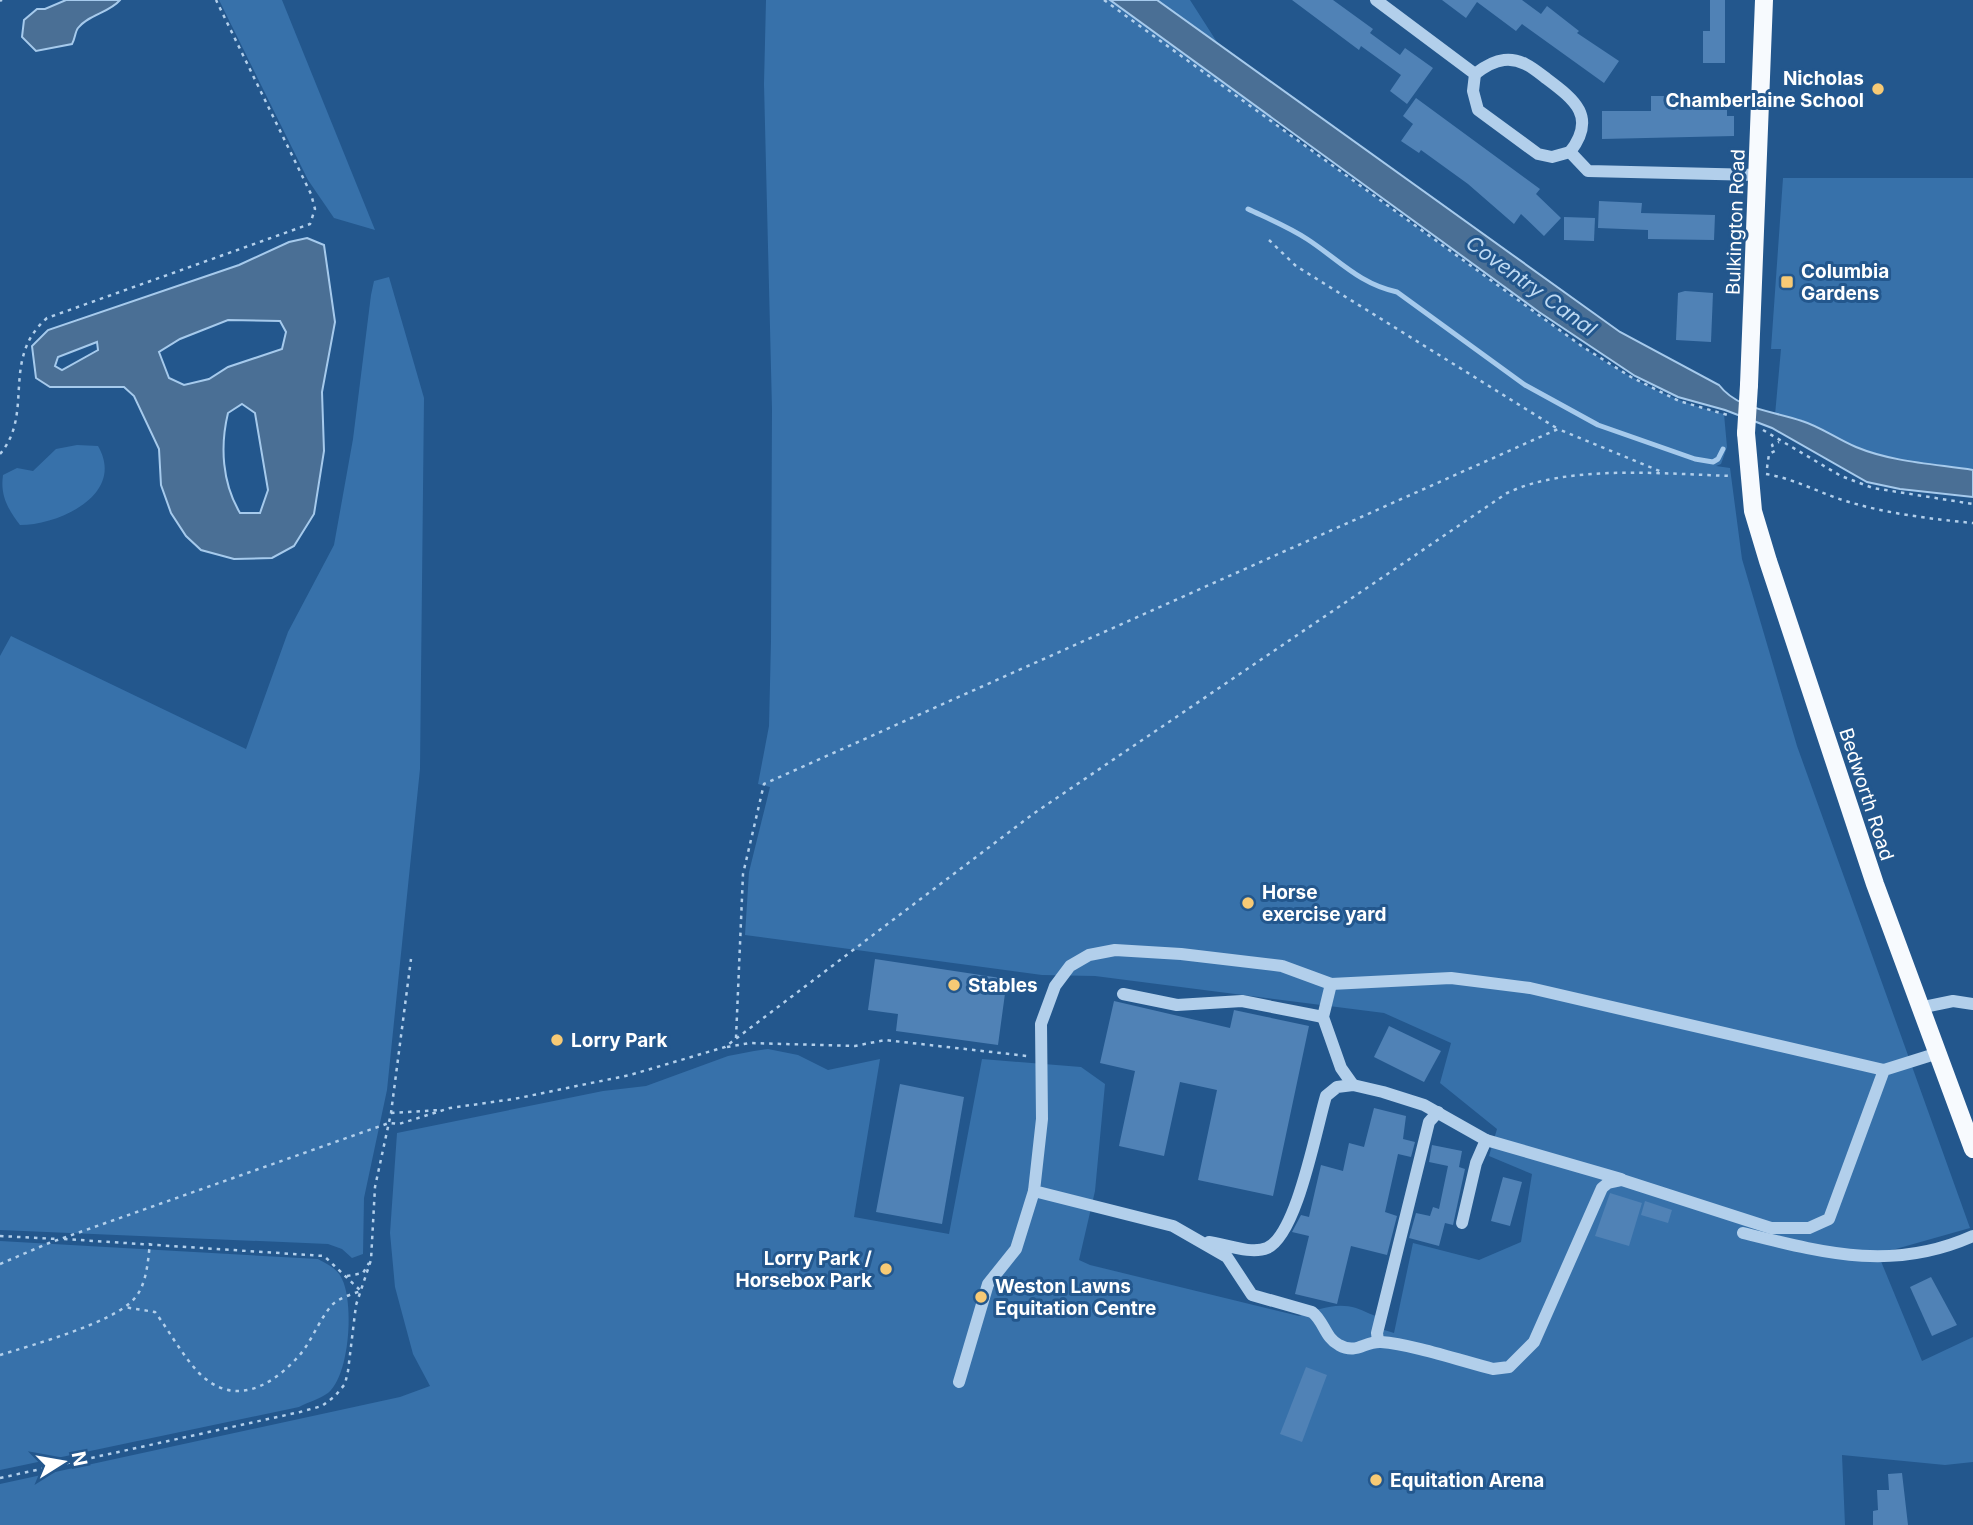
<svg xmlns="http://www.w3.org/2000/svg" width="1973" height="1525" font-family="Inter,sans-serif">
	<style>
		.green { fill: #3771aa }
		.water { fill: #4a6f95; stroke: #a6caec; stroke-width: 2; fill-rule: evenodd }
		.lines { fill: none; stroke-linecap: round; stroke-linejoin: round }
		.stream { stroke: #a6caec; stroke-width: 5 }
		.building { fill: #5082b6 }
		.path { stroke: #b2cfeb; stroke-width: 2.5; stroke-dasharray: 3.5 5; stroke-linecap: butt }
		.minor { stroke: #b2cfeb; stroke-width: 12 }
		.major { stroke: #f7fafe; stroke-width: 18 }
		.major-bridge { stroke: #f7fafe; stroke-width: 18 }
		.poi-dot { fill: #f7ca75; stroke: #23578d; stroke-width: 2.5 }
		.labels { text-anchor: middle; stroke-width: 6; stroke-linejoin: round; paint-order: stroke }
		.poi-label { font-size: 19px; font-weight: bold; fill: #fff; stroke: #23578d; text-anchor: start }
		.street-label { font-size: 19px; fill: #fff; stroke: #23578d }
		.water-label { font-size: 21px; font-style: italic; fill: #bed9f2; stroke: #23578d }
	</style>
	<rect width="100%" height="100%" fill="#23578d"/>
	<g class="green">
		<path d="M219,0H282L375,230L334,218L308,180Z"/>
		<path d="M766,0H1190L1240,78L1278,126L1583,347C1627,376 1672,402 1724,414L1727,447L1721,464L1716,466L1730,468L1742,559L1797,746L1970,1228L1878,1254L1922,1361L1973,1337V1462L1945,1465L1842,1455L1845,1525H0V1484L400,1397L430,1386L413,1354L395,1287L390,1233L397,1133L603,1091L646,1086L728,1056L754,1051L768,1049L798,1055L828,1070L880,1059L854,1217L949,1234L982,1059L1081,1067L1105,1084L1095,1191L1079,1260L1090,1265L1299,1316C1318,1309 1337,1302 1356,1308C1365,1311 1373,1316 1383,1318L1381,1329L1394,1333L1413,1243L1479,1260L1521,1242L1532,1174L1489,1156L1497,1129L1440,1083L1451,1043L1384,1013L1095,976L1042,975L745,935L749,872L770,787L758,784L769,726L771,641L772,409L764,84Z"/>
		<path d="M1783,178H1973V470C1934,464 1892,462 1856,447C1828,436 1806,421 1775,415L1781,349H1771Z"/>
		<path d="M389,277L424,398L420,769L387,1090L364,1198L363,1254L352,1258L342,1249L328,1244L0,1230V656L11,636L246,749L288,632L334,545L353,439L371,295L374,281Z"/>
		<path d="M77,445L98,446C126,494 60,525 20,525C8,509 0,496 3,475L17,468L33,471L56,449Z"/>
		<path d="M0,1241L318,1259C327,1264 338,1269 342,1279C354,1303 350,1375 328,1393C320,1399 308,1402 299,1407L0,1470Z"/>
	</g>
	<g class="water">
		<path d="M66,0H120C109,13 89,14 78,28C75,32 75,39 72,44L36,51L22,37L24,20L37,9H45Z"/>
		<path d="M1110,0H1157L1620,332L1719,385C1738,410 1774,411 1802,421C1821,427 1837,439 1856,447C1892,462 1934,464 1973,470V497L1900,489L1867,482L1772,428L1725,410L1678,397L1635,376L1539,312Z"/>
		<path d="M307,238L324,245L335,322L322,392L324,451L314,514L294,546L272,558L234,559L201,550L186,536L171,513L161,485L159,449L134,396L124,387H50L36,378L32,346L48,330L239,265L289,242ZM228,320L280,321L286,332L282,349L228,367L209,379L184,385L169,378L159,352L180,339ZM97,342L98,350L62,370L55,366L58,357ZM242,404L255,413L268,490L260,513H240C222,483 220,446 228,413Z"/>
	</g>
	<g class="lines">
		<path class="stream" d="M1248,209C1267,218 1289,227 1307,239C1338,259 1359,284 1397,292L1525,385L1598,425L1695,459L1713,462L1718,459L1723,449"/>
	</g>
	<g class="building">
		<path d="M1292,0H1333L1373,29L1370,33L1400,55L1405,48L1433,68L1407,104L1390,91L1401,75L1361,46L1359,50Z"/>
		<path d="M1442,0H1522L1541,14L1547,6L1579,31L1577,33L1619,61L1604,83L1522,24L1516,31L1477,2L1466,18Z"/>
		<path d="M1710,0H1725V63H1703V31H1710Z"/>
		<path d="M1651,96H1727V116H1734V136L1602,139V111H1651Z"/>
		<path d="M1416,98L1540,189L1536,194L1561,218L1544,236L1521,214L1514,224L1468,184L1421,150L1419,153L1401,141L1413,124L1403,116Z"/>
		<path d="M1599,201L1642,203L1641,213L1715,215L1714,240L1648,239V230L1598,228Z"/>
		<path d="M1564,217L1595,218L1594,241L1564,240Z"/>
		<path d="M1685,291L1713,293L1711,342L1676,340L1678,293Z"/>
		<path d="M875,959L1007,979L998,1045L896,1031L898,1014L868,1010Z"/>
		<path d="M1114,1001L1230,1028L1234,1010L1309,1026L1273,1196L1198,1180L1217,1090L1180,1082L1164,1156L1119,1146L1135,1071L1100,1063Z"/>
		<path d="M1389,1026L1441,1051L1424,1082L1374,1057Z"/>
		<path d="M900,1084L964,1097L942,1224L876,1212Z"/>
		<path d="M1374,1108L1406,1116L1403,1139L1415,1142L1411,1157L1398,1154L1385,1212L1397,1216L1387,1255L1351,1246L1337,1304L1295,1294L1309,1236L1292,1232L1301,1215L1309,1217L1321,1165L1343,1171L1349,1143L1364,1147Z"/>
		<path d="M1432,1145L1462,1151L1459,1167L1465,1169L1453,1225L1445,1223L1439,1246L1409,1238L1416,1213L1430,1216L1433,1207L1439,1209L1448,1166L1429,1162Z"/>
		<path d="M1503,1177L1522,1182L1510,1226L1491,1221Z"/>
		<path d="M1610,1193L1642,1203L1629,1246L1595,1236Z"/>
		<path d="M1645,1201L1672,1210L1668,1223L1641,1215Z"/>
		<path d="M1931,1277L1957,1325L1932,1336L1910,1287Z"/>
		<path d="M1306,1367L1327,1375L1302,1442L1280,1434Z"/>
		<path d="M1902,1473L1908,1525H1873V1511L1878,1510L1877,1490H1889L1888,1474Z"/>
	</g>
	<g class="lines">
		<g class="path">
			<path d="M1104,0L1583,347L1631,377L1679,401L1731,416"/>
			<path d="M0,1L2,0"/>
			<path d="M1269,240L1296,266L1558,429"/>
			<path d="M1763,430L1841,476L1873,488L1973,504"/>
			<path d="M0,454C35,413 0,359 47,318L310,224L315,209L311,194L216,0"/>
			<path d="M1767,468L1769,454L1775,451L1772,445L1779,442"/>
			<path d="M1766,474C1796,479 1821,494 1849,502C1889,514 1932,519 1973,523"/>
			<path d="M736,1038L743,874L764,784L1558,429L1662,472"/>
			<path d="M727,1047L750,1043L855,1046L885,1040L1027,1056"/>
			<path d="M391,1113L439,1110"/>
			<path d="M0,1236L58,1239"/>
			<path d="M64,1239L324,1256L361,1291C352,1294 339,1298 332,1305C318,1321 311,1344 296,1359C268,1389 232,1406 199,1373C182,1355 170,1332 155,1312L124,1307"/>
			<path d="M0,1264L49,1243L389,1123L399,1124L450,1108L514,1099L630,1075L725,1047L1033,814L1507,493C1568,464 1664,474 1732,476"/>
			<path d="M347,1276L363,1273L369,1263"/>
			<path d="M0,1355C32,1345 113,1323 134,1299C147,1285 148,1260 150,1243"/>
			<path d="M0,1478L300,1412L322,1406L335,1396L345,1384L348,1371L356,1305L371,1260L375,1187L391,1113L411,959"/>
		</g>
		<g class="minor">
			<path d="M1376,0L1475,74L1473,91L1478,110L1538,154L1552,157L1570,152L1588,171L1758,175"/>
			<path d="M1475,74C1484,67 1493,61 1504,60C1522,58 1534,69 1547,79C1575,100 1597,117 1570,152"/>
			<path d="M1331,984L1323,1017L1341,1068L1353,1085"/>
			<path d="M1123,994L1177,1005L1242,1001L1323,1017"/>
			<path d="M1919,1008L1953,1001L1973,1004"/>
			<path d="M1884,1070L1530,988L1451,978L1331,984L1282,966L1181,954L1115,950L1089,955L1070,966L1055,986L1041,1024L1042,1119L1034,1191L1173,1226L1227,1257L1252,1295L1312,1312C1324,1321 1325,1338 1339,1345C1357,1355 1364,1341 1381,1342C1411,1344 1462,1361 1493,1369L1509,1367L1534,1342L1602,1188L1608,1183L1622,1180L1771,1228H1809L1829,1219L1884,1070L1935,1054"/>
			<path d="M1462,1223L1476,1163L1486,1140"/>
			<path d="M1743,1233C1824,1253 1893,1272 1973,1236"/>
			<path d="M1209,1242C1225,1244 1251,1255 1267,1248C1297,1235 1316,1129 1326,1096L1337,1087L1353,1085L1383,1092L1424,1105L1486,1140L1621,1179"/>
			<path d="M1378,1341L1377,1333L1429,1122L1438,1112"/>
			<path d="M959,1382L988,1284L1016,1249L1034,1191"/>
		</g>
		<g class="major">
			<path d="M1749,385L1764,0"/>
			<path d="M1746,433L1753,511L1768,561L1875,884L1973,1149"/>
		</g>
		<path class="major-bridge" d="M1746,433L1749,385"/>
	</g>
	<g class="poi-dot">
		<circle cx="1878" cy="89" r="7"/>
		<rect x="1780" y="275" width="14" height="14" rx="3.5"/>
		<circle cx="1248" cy="903" r="7"/>
		<circle cx="954" cy="985" r="7"/>
		<circle cx="557" cy="1040" r="7"/>
		<circle cx="886" cy="1269" r="7"/>
		<circle cx="981" cy="1297" r="7"/>
		<circle cx="1376" cy="1480" r="7"/>
	</g>
	<g class="labels">
		<g class="poi-label">
			<text x="1864" y="85" text-anchor="end">Nicholas<tspan x="1864" dy="22">Chamberlaine School</tspan></text>
			<text x="1801" y="278">Columbia<tspan x="1801" dy="22">Gardens</tspan></text>
			<text x="1262" y="899">Horse<tspan x="1262" dy="22">exercise yard</tspan></text>
			<text x="968" y="992">Stables</text>
			<text x="571" y="1047">Lorry Park</text>
			<text x="872" y="1265" text-anchor="end">Lorry Park /<tspan x="872" dy="22">Horsebox Park</tspan></text>
			<text x="995" y="1293">Weston Lawns<tspan x="995" dy="22">Equitation Centre</tspan></text>
			<text x="1390" y="1487">Equitation Arena</text>
		</g>
		<g class="street-label">
			<text transform="translate(1735 222) rotate(-88)" y="7">Bulkington Road</text>
			<text transform="translate(1867 794) rotate(72)" y="7">Bedworth Road</text>
		</g>
		<g class="water-label">
			<text transform="translate(1531 286) rotate(36)" y="7">Coventry Canal</text>
		</g>
	</g>
	<g transform="translate(63 1462) rotate(79)" stroke="#23578d" stroke-width="5" paint-order="stroke">
	<path d="M0-5L12 26L0 18L-12 26Z" fill="#ffffff"/>
	<text y="-10" font-size="19" font-weight="bold" text-anchor="middle" fill="#ffffff">N</text>
	</g>
</svg>
